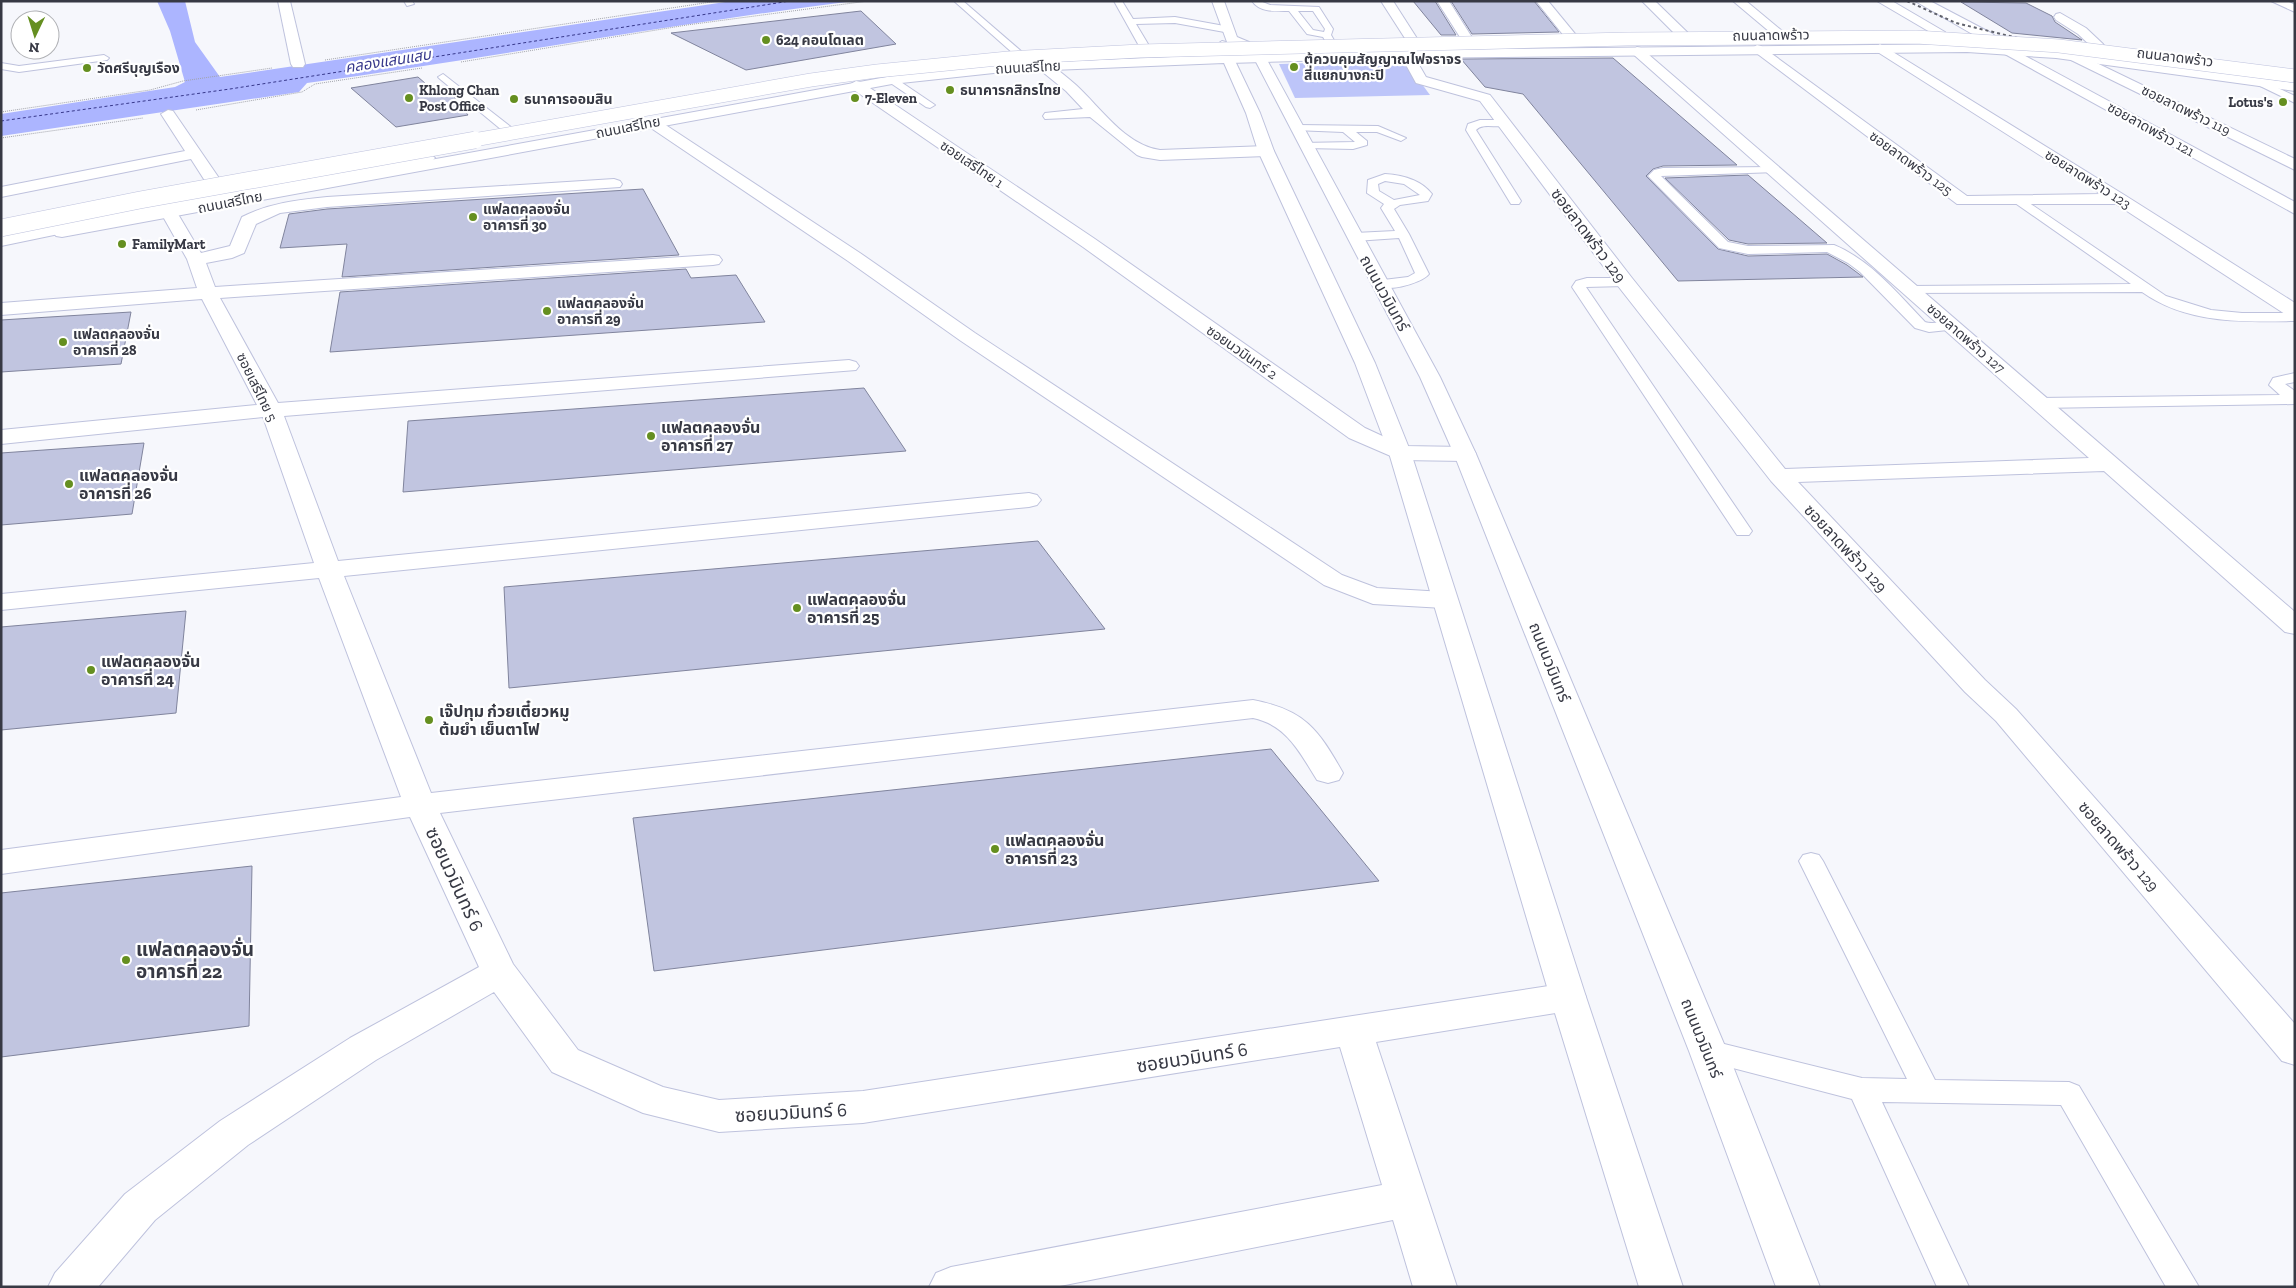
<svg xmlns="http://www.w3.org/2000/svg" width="2296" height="1288" font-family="'Zilla Slab','Noto Sans Thai',serif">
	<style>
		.green { fill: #bdc5f9 }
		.water { fill: #acb5ff }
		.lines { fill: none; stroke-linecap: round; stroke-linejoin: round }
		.ferry { stroke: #37388b; stroke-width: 1; stroke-dasharray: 3 2.5; stroke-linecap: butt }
		.building { fill: #c1c5e0; stroke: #80849d }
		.lane-casing { stroke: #bec2dd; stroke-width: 2 }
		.street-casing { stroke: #bec2dd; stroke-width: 2 }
		.secondary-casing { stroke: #bec2dd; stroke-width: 2 }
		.primary-casing { stroke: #bec2dd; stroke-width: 2 }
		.path { stroke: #a1a3aa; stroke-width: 1; stroke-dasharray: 1 1; stroke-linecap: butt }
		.lane { fill: #fff; fill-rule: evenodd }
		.street { fill: #fff; fill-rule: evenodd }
		.secondary { fill: #fff; fill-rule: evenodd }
		.primary { fill: #fff; fill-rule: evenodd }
		.rail { stroke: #61636d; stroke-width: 2; stroke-dasharray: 3 3; stroke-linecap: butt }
		.primary-bridge-far1-casing { stroke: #bec2dd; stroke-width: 14; stroke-linecap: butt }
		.primary-bridge-casing { stroke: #bec2dd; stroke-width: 18; stroke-linecap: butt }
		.primary-bridge-far1 { stroke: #fff; stroke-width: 13 }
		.primary-bridge { stroke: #fff; stroke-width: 17 }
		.poi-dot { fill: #658f20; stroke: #fff; stroke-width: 2 }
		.labels { text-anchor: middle; stroke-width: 4.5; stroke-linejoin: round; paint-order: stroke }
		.far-street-label { font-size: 14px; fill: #373944; stroke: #fff }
		.far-poi-label { font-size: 14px; font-weight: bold; fill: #373944; stroke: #fff; text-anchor: start }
		.far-water-label { font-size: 15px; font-style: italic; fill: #37388b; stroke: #fff }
		.street-label { font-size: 16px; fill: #373944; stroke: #fff }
		.poi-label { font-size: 16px; font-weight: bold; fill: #373944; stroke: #fff; text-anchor: start }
		.near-street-label { font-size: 19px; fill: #373944; stroke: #fff }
		.near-poi-label { font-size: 19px; font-weight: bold; fill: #373944; stroke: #fff; text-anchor: start }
	</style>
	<rect width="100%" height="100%" fill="#f6f7fc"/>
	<path class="green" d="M1404,60L1430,95L1295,98L1279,64Z"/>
	<path class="water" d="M157,1H185L195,42L220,77L732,1H854C671,24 489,58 307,83L299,92L1,136V114L175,87L185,82L170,31Z"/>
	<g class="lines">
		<path class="ferry" d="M1,121L230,89L790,1"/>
	</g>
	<g class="building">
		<path d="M1413,1H1435L1456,35H1441Z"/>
		<path d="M1451,1H1534L1559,32L1472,34Z"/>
		<path d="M1961,2L2026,3L2052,16L2055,22L2082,40L2012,33Z"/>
		<path d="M861,11L896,44L746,70L671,33Z"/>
		<path d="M1613,58L1737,165L1663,166L1653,169L1646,176L1718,249L1748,256L1827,254L1847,265L1863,277L1678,281L1523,94L1485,87L1461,59Z"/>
		<path d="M418,77L434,91L448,89L468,115L396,127L351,88Z"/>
		<path d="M1748,175L1827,243L1748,244L1729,240L1665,178Z"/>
		<path d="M643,189L679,255L342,277L347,244L280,248L289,214L327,209Z"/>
		<path d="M686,269L691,278L736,275L765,322L330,352L340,292Z"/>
		<path d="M131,312L121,364L1,372V320Z"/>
		<path d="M864,388L906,451L403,492L408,421Z"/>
		<path d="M144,443L132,514L1,525V453Z"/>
		<path d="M1038,541L1105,629L509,688L504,587Z"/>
		<path d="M186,611L176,713L1,730V627Z"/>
		<path d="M1271,749L1379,881L654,971L633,818Z"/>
		<path d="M252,866L249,1026L1,1057V893Z"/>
	</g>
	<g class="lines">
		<g class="lane-casing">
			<g id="lane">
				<path d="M404,1H412L414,4L407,6Z"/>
				<path d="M954,1H963L1021,51V55H1015Z"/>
				<path d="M1114,1H1122L1133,19L1175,17L1230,27L1234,30L1230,33L1175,23L1136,24L1148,44L1143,47L1138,44Z"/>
				<path d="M1252,1H1260L1270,5L1319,7L1333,29L1331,35L1335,42L1327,44L1323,37L1307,34L1289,11C1277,11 1260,13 1252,1ZM1298,11H1313L1325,29L1324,32L1313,30Z"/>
				<path d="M104,55L109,58L107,60L19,72L1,69V63L19,66Z"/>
				<path d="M443,74L511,127V131H503L440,79L438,77Z"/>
				<path d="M892,77L895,78L935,105L930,108L926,107L889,82L887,80Z"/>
				<path d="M2259,79L2295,96V103L2256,84L2254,82Z"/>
				<path d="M1480,120H1506L1511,123C1502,131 1484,121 1476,130L1521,201L1519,204H1511L1466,130L1468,124Z"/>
				<path d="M1298,125L1378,126L1406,138L1401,141L1377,132H1356L1367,141V145L1353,149L1305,148L1300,145L1301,143L1355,142L1343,132L1294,130L1293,128Z"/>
				<path d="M1773,167L1779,170L1777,172L1661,176L1728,242L1748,246L1834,245C1871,260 1898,294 1925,322C1936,326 1951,317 1959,326L1957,329L1929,332L1915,328L1860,272L1848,263L1827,252L1748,254L1719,248L1648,176L1654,170L1663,168Z"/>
				<path d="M1385,174C1402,175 1421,180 1432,194L1428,201L1400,205L1394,209L1409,234L1429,274C1421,284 1382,294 1373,284L1375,281L1408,277L1415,273L1399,238L1355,241L1349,237L1355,233L1395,231L1381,208L1384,204L1367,193L1368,180ZM1385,181L1404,184L1420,195L1394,200L1379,191L1378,184Z"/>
				<path d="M2019,196L2166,296L2211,310L2242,313H2295V321C2242,322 2187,324 2142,292L1905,293L1903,290L1910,286L2131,284L2015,203L2013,200Z"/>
				<path d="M1587,278H1625L1632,282L1625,286L1586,287L1752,531L1749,535H1737L1572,287L1576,281Z"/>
				<path d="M2295,373V382L2285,384L2295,391V404L2039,408L2033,406L2031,403L2033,400L2039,398L2280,395L2269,385L2273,378Z"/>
				<path d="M1811,853L1819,855L1823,861L1935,1080L2069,1082L2079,1086L2199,1287H2166L2061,1105L1882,1102L1969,1287H1937L1852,1099L1698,1059L1694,1051L1698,1043L1708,1040L1862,1078L1907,1079L1799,861L1803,855Z"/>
			</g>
		</g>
		<g class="street-casing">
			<g id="street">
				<path d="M278,1H290L305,64L303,67H293L291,64Z"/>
				<path d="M1381,1H1393L1418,40L1416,43H1408Z"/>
				<path d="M1437,1H1449L1473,39L1471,42H1463Z"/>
				<path d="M1536,1H1548L1576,35L1578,38L1576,41H1568Z"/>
				<path d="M1642,1H1655L1689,34L1691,37L1689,40H1681Z"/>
				<path d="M1733,1H1746L1787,35L1781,39L1777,38Z"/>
				<path d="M2271,1H2287L2295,5V12Z"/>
				<path d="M2060,13L2086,28L2103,44L2105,47L2103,50H2095L2078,34L2056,20L2054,17L2056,14Z"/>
				<path d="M1880,44L2126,196L2295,303V318L2288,316L2116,204H1957L1751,49L1757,45L1761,46L1967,196L2101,194L1876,51L1874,48Z"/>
				<path d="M2007,46L2295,202V214L2003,53L2001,50L2003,47Z"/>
				<path d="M1637,47L1641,48L2295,612V634L2285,632L2104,471L1798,482L1985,680L2016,709L2295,1024V1065L2282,1061L1996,721L1965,692L1771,481L1618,286L1480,101L1416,83L1400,54L1401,51H1411L1426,77L1490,95L1632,278L1785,469L2089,458L1633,54L1631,51Z"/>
				<path d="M2076,53L2295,159V170L2071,60L2070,57Z"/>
				<path d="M1044,62L1049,63C1058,70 1067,77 1076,85C1101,108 1125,145 1160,150L1266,146L1271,148L1274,151L1271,154L1266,156L1160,160L1142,157L1137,155L1090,117L1045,119L1043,116L1045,113L1083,109L1066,91L1039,69L1037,66L1039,63Z"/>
				<path d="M856,81L861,82L1095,239L1365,428L1404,446L1465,447L1473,449L1476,454L1473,459L1465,461L1400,460L1349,438L1083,247L851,88L849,85Z"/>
				<path d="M168,110L173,111L221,181L219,184H207L191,159L1,197V187L185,151L161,114Z"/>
				<path d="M653,119L658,120L860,253L975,333L1342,575L1377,588L1444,592L1453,594L1457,600L1453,606L1444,608L1373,604L1324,585L961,341L848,261L648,126L646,123Z"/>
				<path d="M614,179L620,181L622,184L620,187L327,207L280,213L256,224L244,253L232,258L206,263L215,287L713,255L719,256L722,260L719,264L713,265L220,298L278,403L849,360L856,362L859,366L856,370L284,416L338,561L1029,493L1037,495L1041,500L1037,505L1029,507L344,576L431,793L1253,700C1305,710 1318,729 1343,773L1339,780L1328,783L1317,780C1300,753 1287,725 1253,718L440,813L513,964L578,1050L663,1087L719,1100L863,1091L1568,983L1581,987L1586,997L1581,1007L1568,1011L1376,1042L1457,1287H1413L1393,1220L1055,1287H929L936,1273L951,1267L1382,1185L1340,1047L863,1123L719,1132L643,1113L552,1072L494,992L376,1060L248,1145L155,1220L98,1287H48L55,1273L125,1194L220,1121L350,1038L479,967L410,817L1,874V850L401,797L319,578L1,610V594L314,563L263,417L1,444V430L257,405L202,299L1,315V303L197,288L187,259L161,213L163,209H175L201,253L230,246L242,217C269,203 297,200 327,197Z"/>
			</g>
		</g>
		<g class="secondary-casing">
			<g id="secondary">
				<path d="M1212,1H1224L1237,37L1249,42L1266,58L1440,377L1476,454L1727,1051L1820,1287H1776L1689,1051L1454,454L1420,377L1255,60L1241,48L1227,42Z"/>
				<path d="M1222,41L1226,42L1260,113L1274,151L1375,363L1411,453L1586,997L1683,1287H1639L1550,997L1389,453L1355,363L1258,151L1246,113L1224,63L1003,72L892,84L62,237L56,236L53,232L56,228L62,227L892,76L1003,64L1220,55L1216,45Z"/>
			</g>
		</g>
		<g class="primary-casing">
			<g id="primary">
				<path d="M1877,1H1892L1945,32L1939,36L1935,35Z"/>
				<path d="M1915,1H1930L1991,33L2010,47L2056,50L2295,83V91L2056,58L1967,52L1406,58L1229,63L1223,59L1229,55L1406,50L1967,44L1993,46Z"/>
				<path d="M427,153L432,155L435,158L432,161L203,204L1,246V236L203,194Z"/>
			</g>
		</g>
		<g class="path">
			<path d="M325,60L718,1"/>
			<path d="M461,62L687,25L868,1"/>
			<path d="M196,110L302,92L315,84L422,68"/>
			<path d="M1,112L150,90L183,81L272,68"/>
			<path d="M1,138L143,118"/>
		</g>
		<use href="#lane" class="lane"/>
		<use href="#street" class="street"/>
		<use href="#secondary" class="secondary"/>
		<use href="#primary" class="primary"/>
		<path class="rail" d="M1907,1L1956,23L2026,40L2295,79"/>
		<g class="primary-bridge-far1-casing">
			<path id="primary-bridge-far1" d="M468,141L811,80L877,71L1008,58L1140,51L1627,39L1916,37L2059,46L2295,76"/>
		</g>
		<g class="primary-bridge-casing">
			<path id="primary-bridge" d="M1,228L140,200L475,140"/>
		</g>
		<use href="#primary-bridge-far1" class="primary-bridge-far1"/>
		<use href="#primary-bridge" class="primary-bridge"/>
	</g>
	<g class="poi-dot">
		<circle cx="766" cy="40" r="5"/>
		<circle cx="1294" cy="67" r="5"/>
		<circle cx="87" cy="68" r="5"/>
		<circle cx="950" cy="90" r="5"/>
		<circle cx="409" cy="98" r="5"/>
		<circle cx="855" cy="98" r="5"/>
		<circle cx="514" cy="99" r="5"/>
		<circle cx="2283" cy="102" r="5"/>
		<circle cx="473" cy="217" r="5"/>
		<circle cx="122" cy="244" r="5"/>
		<circle cx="547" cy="311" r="5"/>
		<circle cx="63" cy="342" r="5"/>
		<circle cx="651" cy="436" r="5"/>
		<circle cx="69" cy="484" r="5"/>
		<circle cx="797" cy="608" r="5"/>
		<circle cx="91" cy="670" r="5"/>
		<circle cx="429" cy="720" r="5"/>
		<circle cx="995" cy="849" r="5"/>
		<circle cx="126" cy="960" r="5"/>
	</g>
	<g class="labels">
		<g class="far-street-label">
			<text transform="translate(1771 35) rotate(-1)" y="5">ถนนลาดพร้าว</text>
			<text transform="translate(2175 57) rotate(7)" y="5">ถนนลาดพร้าว</text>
			<text transform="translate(1028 67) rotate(-3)" y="5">ถนนเสรีไทย</text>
			<text transform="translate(2186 110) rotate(26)" y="5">ซอยลาดพร้าว 119</text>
			<text transform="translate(628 127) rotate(-11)" y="5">ถนนเสรีไทย</text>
			<text transform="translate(2151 129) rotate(29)" y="5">ซอยลาดพร้าว 121</text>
			<text transform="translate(1911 163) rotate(36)" y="5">ซอยลาดพร้าว 125</text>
			<text transform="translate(972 164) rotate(34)" y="5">ซอยเสรีไทย 1</text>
			<text transform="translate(2088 179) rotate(32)" y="5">ซอยลาดพร้าว 123</text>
			<text transform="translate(230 202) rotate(-11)" y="5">ถนนเสรีไทย</text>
			<text transform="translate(1966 338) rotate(41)" y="5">ซอยลาดพร้าว 127</text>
			<text transform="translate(1242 352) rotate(35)" y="5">ซอยนวมินทร์ 2</text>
			<text transform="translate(257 387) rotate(64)" y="5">ซอยเสรีไทย 5</text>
		</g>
		<g class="far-poi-label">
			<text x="776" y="45">624 คอนโดเลต</text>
			<text x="1304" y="64">ตู้ควบคุมสัญญาณไฟจราจร<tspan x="1304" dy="16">สี่แยกบางกะปิ</tspan></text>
			<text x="97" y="73">วัดศรีบุญเรือง</text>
			<text x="419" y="95">Khlong Chan<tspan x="419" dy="16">Post Office</tspan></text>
			<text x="960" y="95">ธนาคารกสิกรไทย</text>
			<text x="865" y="103">7-Eleven</text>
			<text x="524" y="104">ธนาคารออมสิน</text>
			<text x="2273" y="107" text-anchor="end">Lotus's</text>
			<text x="483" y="214">แฟลตคลองจั่น<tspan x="483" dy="16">อาคารที่ 30</tspan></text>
			<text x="132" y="249">FamilyMart</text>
			<text x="557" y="308">แฟลตคลองจั่น<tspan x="557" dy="16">อาคารที่ 29</tspan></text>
			<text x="73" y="339">แฟลตคลองจั่น<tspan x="73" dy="16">อาคารที่ 28</tspan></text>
		</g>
		<g class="far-water-label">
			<text transform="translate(388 61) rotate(-9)" y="5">คลองแสนแสบ</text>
		</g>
		<g class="street-label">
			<text transform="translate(1589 235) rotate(53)" y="6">ซอยลาดพร้าว 129</text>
			<text transform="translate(1385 293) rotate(61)" y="6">ถนนนวมินทร์</text>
			<text transform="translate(1846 548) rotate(47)" y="6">ซอยลาดพร้าว 129</text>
			<text transform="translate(1550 662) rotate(68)" y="6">ถนนนวมินทร์</text>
			<text transform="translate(2119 846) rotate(49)" y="6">ซอยลาดพร้าว 129</text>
			<text transform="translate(1702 1038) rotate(68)" y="6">ถนนนวมินทร์</text>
		</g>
		<g class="poi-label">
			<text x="661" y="433">แฟลตคลองจั่น<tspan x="661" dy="18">อาคารที่ 27</tspan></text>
			<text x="79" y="481">แฟลตคลองจั่น<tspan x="79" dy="18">อาคารที่ 26</tspan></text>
			<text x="807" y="605">แฟลตคลองจั่น<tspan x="807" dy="18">อาคารที่ 25</tspan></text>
			<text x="101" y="667">แฟลตคลองจั่น<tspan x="101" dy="18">อาคารที่ 24</tspan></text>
			<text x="439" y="717">เจ๊ปทุม ก๋วยเตี๋ยวหมู<tspan x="439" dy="18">ต้มยำ เย็นตาโฟ</tspan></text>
			<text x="1005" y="846">แฟลตคลองจั่น<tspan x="1005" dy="18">อาคารที่ 23</tspan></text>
		</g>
		<g class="near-street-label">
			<text transform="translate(455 879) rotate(65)" y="7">ซอยนวมินทร์ 6</text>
			<text transform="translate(1192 1057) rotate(-9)" y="7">ซอยนวมินทร์ 6</text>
			<text transform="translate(791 1112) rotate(-3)" y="7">ซอยนวมินทร์ 6</text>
		</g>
		<g class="near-poi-label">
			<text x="136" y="956">แฟลตคลองจั่น<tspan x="136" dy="22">อาคารที่ 22</tspan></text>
		</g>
	</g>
	<rect width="2296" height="1288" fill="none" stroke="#373944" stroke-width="5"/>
	<g transform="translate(35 35) rotate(184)"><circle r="24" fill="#ffffff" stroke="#afb0b4"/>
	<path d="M0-4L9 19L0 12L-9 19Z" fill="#658f20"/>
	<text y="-8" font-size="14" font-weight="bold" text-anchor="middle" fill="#373944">N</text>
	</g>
</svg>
